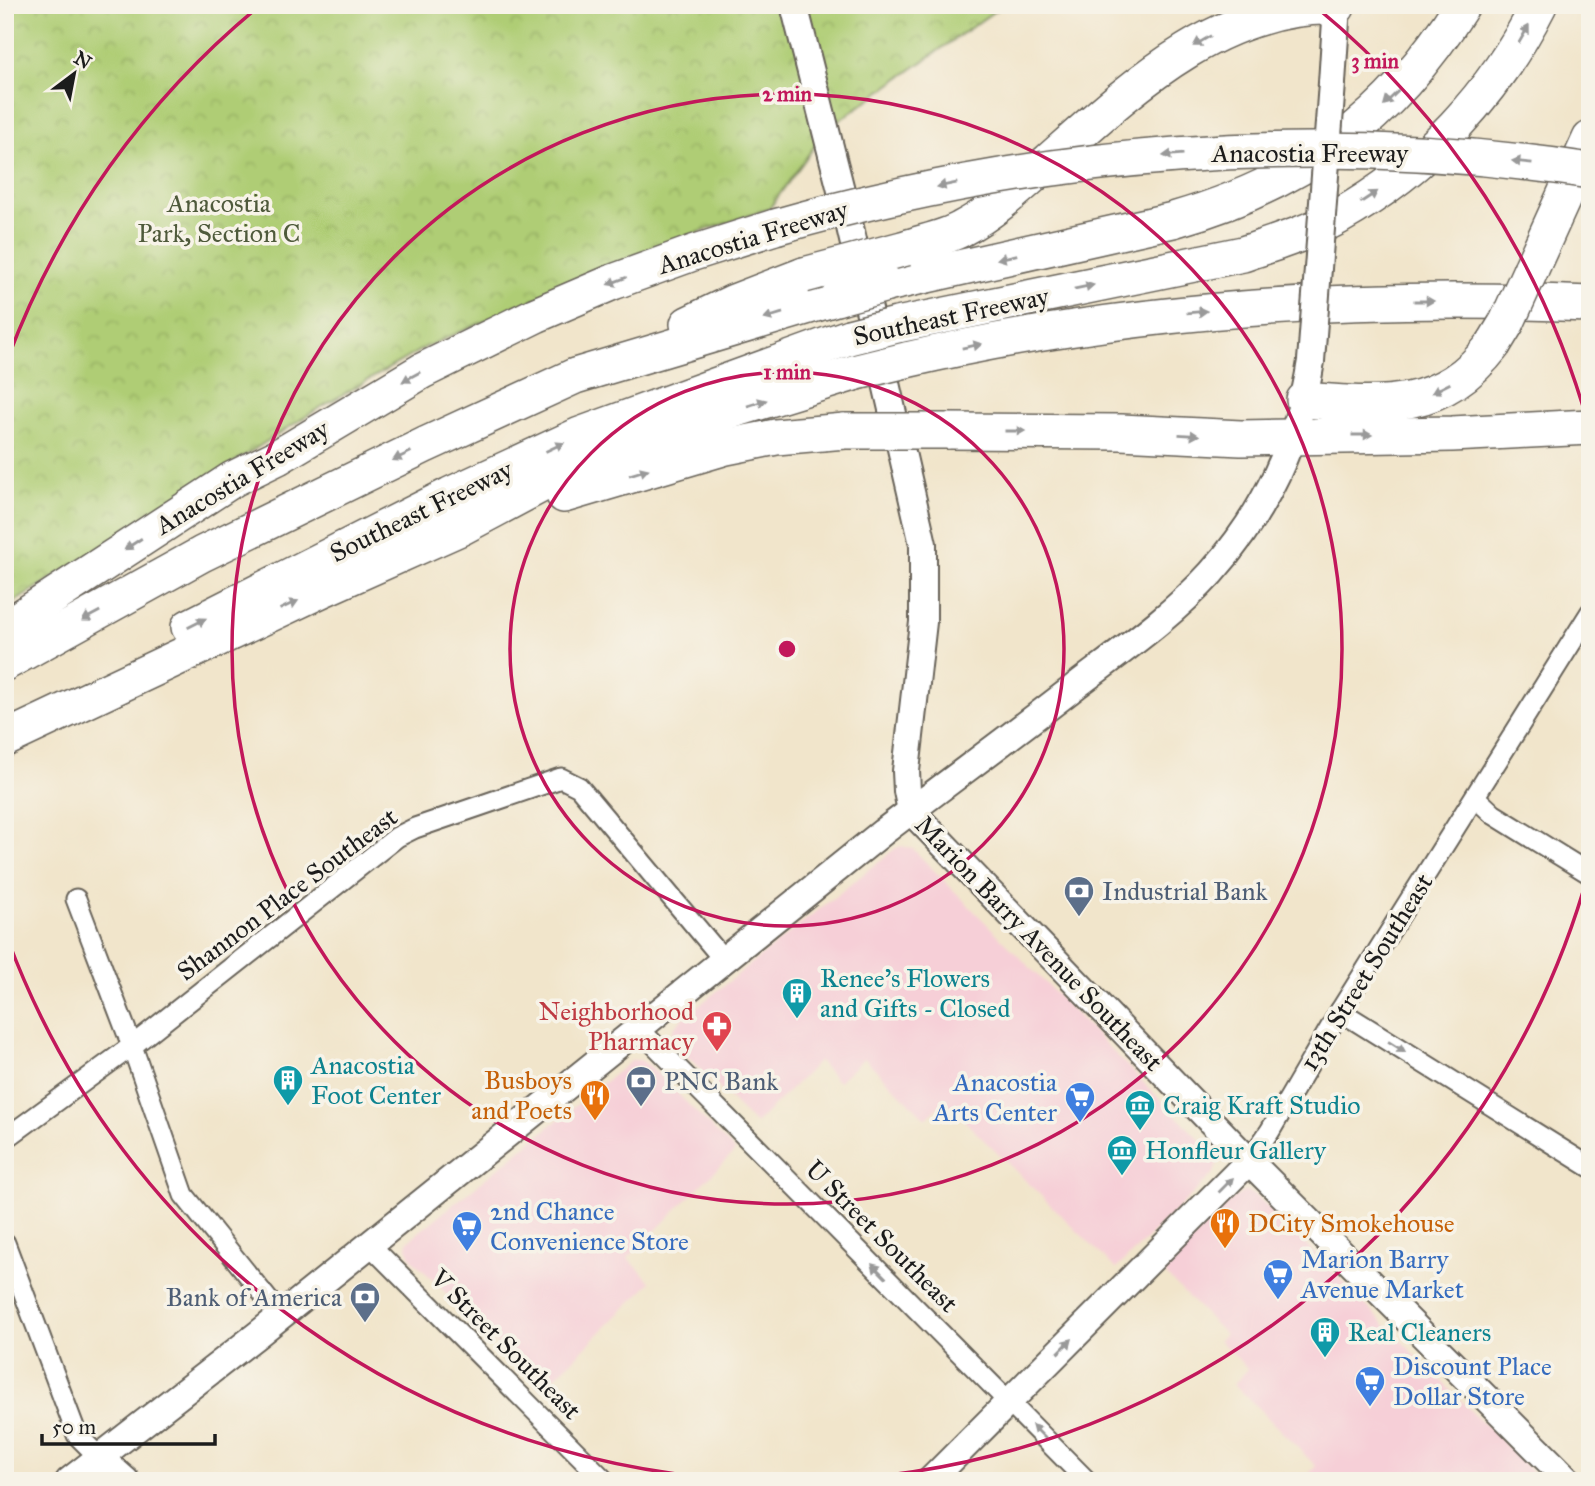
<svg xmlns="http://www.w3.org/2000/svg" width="1595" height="1486" font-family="'IM FELL Great Primer',serif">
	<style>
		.built { fill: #f6cfd7 }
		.park { fill: url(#park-crowns); stroke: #667448; stroke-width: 2 }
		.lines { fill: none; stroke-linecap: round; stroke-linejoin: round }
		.street-casing { stroke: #676259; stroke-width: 23 }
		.secondary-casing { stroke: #676259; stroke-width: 30 }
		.highway-casing { stroke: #676259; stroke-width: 38 }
		.street { stroke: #fff; stroke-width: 19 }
		.secondary { stroke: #fff; stroke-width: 26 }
		.highway { stroke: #fff; stroke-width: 35 }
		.secondary-bridge-casing { stroke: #676259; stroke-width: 30; stroke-linecap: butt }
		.highway-bridge-casing { stroke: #676259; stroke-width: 38; stroke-linecap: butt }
		.secondary-bridge { stroke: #fff; stroke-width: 26 }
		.highway-bridge { stroke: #fff; stroke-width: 35 }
		.oneway { fill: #999 }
		.ring { fill: none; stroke: #c2185b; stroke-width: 3.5 }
		.labels { text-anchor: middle; stroke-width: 7; stroke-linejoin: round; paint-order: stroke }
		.street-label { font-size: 26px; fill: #1c1c1c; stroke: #f7f3e8 }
		.park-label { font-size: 26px; fill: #4f5a3b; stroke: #f7f3e8 }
		.service-label { font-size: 26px; fill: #4e5e75; stroke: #f7f3e8; text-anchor: start }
		.culture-label { font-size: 26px; fill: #0d838f; stroke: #f7f3e8; text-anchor: start }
		.health-label { font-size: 26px; fill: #be3a42; stroke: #f7f3e8; text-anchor: end }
		.food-label { font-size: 26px; fill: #c56008; stroke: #f7f3e8; text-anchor: end }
		.shop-label { font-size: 26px; fill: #366cbe; stroke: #f7f3e8; text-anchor: start }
		.centre { fill: #c2185b; stroke: #f7f3e8; stroke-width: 3.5 }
		.ring-label { font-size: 21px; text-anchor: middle; font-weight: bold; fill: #c2185b; stroke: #f7f3e8; stroke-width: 7; stroke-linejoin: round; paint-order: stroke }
	</style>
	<defs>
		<pattern id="park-crowns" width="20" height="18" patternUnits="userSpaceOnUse" patternTransform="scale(1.75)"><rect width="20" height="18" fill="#afcd74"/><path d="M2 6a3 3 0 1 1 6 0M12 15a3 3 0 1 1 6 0" fill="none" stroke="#96af64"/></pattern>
	</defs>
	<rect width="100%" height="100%" fill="#f7f3e8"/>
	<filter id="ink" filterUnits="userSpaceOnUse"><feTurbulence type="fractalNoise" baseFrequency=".0143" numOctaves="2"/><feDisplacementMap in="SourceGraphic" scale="14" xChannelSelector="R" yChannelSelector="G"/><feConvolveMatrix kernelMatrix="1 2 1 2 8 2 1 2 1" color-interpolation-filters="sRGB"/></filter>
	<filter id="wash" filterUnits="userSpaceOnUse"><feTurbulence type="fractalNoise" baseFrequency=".00686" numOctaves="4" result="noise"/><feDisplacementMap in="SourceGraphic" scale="28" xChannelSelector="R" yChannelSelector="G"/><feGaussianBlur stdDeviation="1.57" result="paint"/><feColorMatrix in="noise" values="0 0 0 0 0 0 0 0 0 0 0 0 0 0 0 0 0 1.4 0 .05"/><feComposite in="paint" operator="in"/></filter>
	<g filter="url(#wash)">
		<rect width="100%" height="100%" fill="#f1e5cb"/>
		<g class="built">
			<path d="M902,846L913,849L1215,1155L1218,1161L1214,1173L1116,1269L944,1101L926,1119L864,1058L838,1082L819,1061L755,1124L672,1041V1033L674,1027L682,1019L896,848Z"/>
			<path d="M632,1060H640L650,1066L735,1151L628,1258L651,1282L542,1390L411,1258L407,1247L408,1241Z"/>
			<path d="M1246,1191L1260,1199L1541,1481H1302L1316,1466L1234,1384L1248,1369L1219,1340L1225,1334L1161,1270L1232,1199Z"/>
		</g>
		<path class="park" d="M5,5H1003L827,129L769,209L652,248L426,347L316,410L5,608Z"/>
	</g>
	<g filter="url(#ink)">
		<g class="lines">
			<g class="street-casing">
				<g id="street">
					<path d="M1475,797L1493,814L1590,874"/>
					<path d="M76,899L132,1046L184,1195L281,1316"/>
					<path d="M1340,1011L1590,1167"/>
					<path d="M639,1029L1087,1481"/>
					<path d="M5,1139L132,1046L397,837L415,828L561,778L579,787L723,959"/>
					<path d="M1249,1161L1270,1131L1340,1011L1590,613"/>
					<path d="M5,1243L77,1435L100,1458"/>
					<path d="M370,1245L605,1481"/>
				</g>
			</g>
			<g class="secondary-casing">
				<g id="secondary">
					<path d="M794,5L847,214L923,544V622L906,771L907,791L911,811L1249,1161L1569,1481"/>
					<path d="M1332,83L1337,5"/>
					<path d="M100,1458L126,1481"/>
					<path d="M69,1481L257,1335L883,832C947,783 1013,735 1077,685C1123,650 1172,616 1211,573C1265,513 1299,440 1311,361"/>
					<path d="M930,1481L1249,1161"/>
				</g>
			</g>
			<g class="highway-casing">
				<g id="highway">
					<path d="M906,248C923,242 945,238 961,229C994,212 1022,185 1049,161C1131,88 1220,3 1337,7"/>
					<path d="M1531,269L1590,139"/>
					<path d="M887,284L1173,220C1303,183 1390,120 1462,5"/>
					<path d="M688,324L734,302L804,275"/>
					<path d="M897,325L1243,254C1275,243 1308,233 1338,217C1426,168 1494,94 1539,5"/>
					<path d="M906,360C1129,308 1361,294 1590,304"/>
					<path d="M1304,400C1380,406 1441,413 1493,345"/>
					<path d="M946,431L1121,432L1241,438L1452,434L1590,427"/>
					<path d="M564,495L726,447L776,437L845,431"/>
					<path d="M189,627L450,495L580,435L849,337"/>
					<path d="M5,628L233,479L278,457L422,371L536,315L613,282L693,253L775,227"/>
					<path d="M5,663L202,554L425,445L575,376L839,297"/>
					<path d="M5,739L321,590L460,528L565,472L691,423L857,372"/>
				</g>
			</g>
			<use href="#street" class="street"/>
			<use href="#secondary" class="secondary"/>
			<use href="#highway" class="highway"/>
			<g class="secondary-bridge-casing">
				<path id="secondary-bridge" d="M1311,361L1332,83"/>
			</g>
			<g class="highway-bridge-casing">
				<g id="highway-bridge">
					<path d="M775,227C1039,151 1317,129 1590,171"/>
					<path d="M804,275L906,248"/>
					<path d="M839,297L887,284"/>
					<path d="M849,337L897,325"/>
					<path d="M1493,345L1507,322L1531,269"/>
					<path d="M857,372L906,360"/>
					<path d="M845,431H946"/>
				</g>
			</g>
			<use href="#secondary-bridge" class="secondary-bridge"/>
			<use href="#highway-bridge" class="highway-bridge"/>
		</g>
		<defs><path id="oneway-solid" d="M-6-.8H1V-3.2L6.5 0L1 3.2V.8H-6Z" transform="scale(1.75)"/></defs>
		<g class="oneway">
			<use href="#oneway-solid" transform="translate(1524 34) rotate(-60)"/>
			<use href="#oneway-solid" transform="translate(1202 41) rotate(149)"/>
			<use href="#oneway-solid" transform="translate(1391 98) rotate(136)"/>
			<use href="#oneway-solid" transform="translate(1173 155) rotate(175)"/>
			<use href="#oneway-solid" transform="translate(1522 162) rotate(-174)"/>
			<use href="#oneway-solid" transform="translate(947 185) rotate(169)"/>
			<use href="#oneway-solid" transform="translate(1369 197) rotate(-33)"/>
			<use href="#oneway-solid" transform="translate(1007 257) rotate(167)"/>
			<use href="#oneway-solid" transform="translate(617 281) rotate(159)"/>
			<use href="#oneway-solid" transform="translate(1084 287) rotate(-12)"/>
			<use href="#oneway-solid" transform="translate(1424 301)"/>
			<use href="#oneway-solid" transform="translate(1197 312) rotate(-5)"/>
			<use href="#oneway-solid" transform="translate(773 316) rotate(163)"/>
			<use href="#oneway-solid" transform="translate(972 346) rotate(-11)"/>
			<use href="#oneway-solid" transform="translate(411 377) rotate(151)"/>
			<use href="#oneway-solid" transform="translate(1441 388) rotate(153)"/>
			<use href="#oneway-solid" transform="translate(757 403) rotate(-17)"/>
			<use href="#oneway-solid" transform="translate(1015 431)"/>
			<use href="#oneway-solid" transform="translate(1189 435) rotate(3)"/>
			<use href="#oneway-solid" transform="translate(1362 435)"/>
			<use href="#oneway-solid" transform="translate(555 447) rotate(-25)"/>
			<use href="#oneway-solid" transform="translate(402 456) rotate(154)"/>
			<use href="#oneway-solid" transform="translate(639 472) rotate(-17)"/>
			<use href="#oneway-solid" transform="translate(133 544) rotate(147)"/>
			<use href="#oneway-solid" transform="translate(289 605) rotate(-25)"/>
			<use href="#oneway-solid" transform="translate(91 616) rotate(151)"/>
			<use href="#oneway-solid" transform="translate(197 623) rotate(-27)"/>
			<use href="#oneway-solid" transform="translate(1397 1047) rotate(32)"/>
			<use href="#oneway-solid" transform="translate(1226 1185) rotate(-45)"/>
			<use href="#oneway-solid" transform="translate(879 1271) rotate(-135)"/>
			<use href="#oneway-solid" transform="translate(1065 1346) rotate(-45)"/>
			<use href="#oneway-solid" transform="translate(1039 1432) rotate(-135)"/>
		</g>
	</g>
	<g class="ring">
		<circle cx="787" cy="649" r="277"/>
		<circle cx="787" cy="649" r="555"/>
		<path d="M1589 871A832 832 0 0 1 809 1481M765 1481A832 832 0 0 1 8 940M8 358A832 832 0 0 1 258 7M1316 7A832 832 0 0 1 1589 427"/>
	</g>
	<defs>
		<g id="bank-pin" transform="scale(1.575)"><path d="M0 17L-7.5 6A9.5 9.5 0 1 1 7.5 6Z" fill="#5c6f8a" stroke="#f7f3e8"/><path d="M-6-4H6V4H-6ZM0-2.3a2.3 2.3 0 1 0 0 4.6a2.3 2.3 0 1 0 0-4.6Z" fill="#fff"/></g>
		<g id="building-pin" transform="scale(1.575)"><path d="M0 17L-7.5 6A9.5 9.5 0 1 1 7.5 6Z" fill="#0f9aa8" stroke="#f7f3e8"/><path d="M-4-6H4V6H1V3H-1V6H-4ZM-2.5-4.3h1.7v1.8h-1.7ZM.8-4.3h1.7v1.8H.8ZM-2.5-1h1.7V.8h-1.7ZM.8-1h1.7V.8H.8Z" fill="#fff"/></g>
		<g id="pharmacy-pin" transform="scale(1.575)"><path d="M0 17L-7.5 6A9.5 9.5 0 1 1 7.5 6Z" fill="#e0444e" stroke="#f7f3e8"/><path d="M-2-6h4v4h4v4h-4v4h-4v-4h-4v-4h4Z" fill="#fff"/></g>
		<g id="restaurant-pin" transform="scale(1.575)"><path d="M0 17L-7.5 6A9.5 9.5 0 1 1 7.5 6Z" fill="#e8710a" stroke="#f7f3e8"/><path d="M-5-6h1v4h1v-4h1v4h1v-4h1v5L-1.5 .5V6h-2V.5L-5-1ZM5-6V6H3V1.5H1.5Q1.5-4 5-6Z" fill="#fff"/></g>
		<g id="supermarket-pin" transform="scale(1.575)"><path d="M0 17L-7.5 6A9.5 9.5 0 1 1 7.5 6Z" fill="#3f7fe0" stroke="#f7f3e8"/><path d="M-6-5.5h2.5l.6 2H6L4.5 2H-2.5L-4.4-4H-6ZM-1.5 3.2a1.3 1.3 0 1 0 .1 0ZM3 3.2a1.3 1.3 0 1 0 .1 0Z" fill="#fff"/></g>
		<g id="museum-pin" transform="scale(1.575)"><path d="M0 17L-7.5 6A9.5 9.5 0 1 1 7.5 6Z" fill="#0f9aa8" stroke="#f7f3e8"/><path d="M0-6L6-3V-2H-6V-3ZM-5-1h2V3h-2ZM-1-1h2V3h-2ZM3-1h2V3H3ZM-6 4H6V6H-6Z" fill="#fff"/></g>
	</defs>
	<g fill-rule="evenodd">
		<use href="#bank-pin" x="1079" y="891"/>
		<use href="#building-pin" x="797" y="993"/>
		<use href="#pharmacy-pin" x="717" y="1026"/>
		<use href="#building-pin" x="288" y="1080"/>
		<use href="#bank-pin" x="641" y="1081"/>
		<use href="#restaurant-pin" x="595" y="1095"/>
		<use href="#supermarket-pin" x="1080" y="1097"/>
		<use href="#museum-pin" x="1140" y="1105"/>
		<use href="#museum-pin" x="1122" y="1150"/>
		<use href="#restaurant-pin" x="1225" y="1223"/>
		<use href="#supermarket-pin" x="467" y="1226"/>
		<use href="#supermarket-pin" x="1278" y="1274"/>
		<use href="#bank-pin" x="365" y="1297"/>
		<use href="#building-pin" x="1325" y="1332"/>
		<use href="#supermarket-pin" x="1370" y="1381"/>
	</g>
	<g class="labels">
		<g class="street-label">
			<text x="1310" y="162">Anacostia Freeway</text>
			<text transform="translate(753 237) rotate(-17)" y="9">Anacostia Freeway</text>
			<text transform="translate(951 316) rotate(-12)" y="9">Southeast Freeway</text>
			<text transform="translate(242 477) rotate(-31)" y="9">Anacostia Freeway</text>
			<text transform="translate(421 511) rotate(-26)" y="9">Southeast Freeway</text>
			<text transform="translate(287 894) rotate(-37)" y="9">Shannon Place Southeast</text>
			<text transform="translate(1039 943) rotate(46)" y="9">Marion Barry Avenue Southeast</text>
			<text transform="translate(1366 972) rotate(-58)" y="9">13th Street Southeast</text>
			<text transform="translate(882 1236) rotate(45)" y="9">U Street Southeast</text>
			<text transform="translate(506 1344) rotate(45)" y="9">V Street Southeast</text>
		</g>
		<g class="park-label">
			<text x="219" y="212">Anacostia<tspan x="219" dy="30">Park, Section C</tspan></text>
		</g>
		<g class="service-label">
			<text x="1102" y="900">Industrial Bank</text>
			<text x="664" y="1090">PNC Bank</text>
			<text x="342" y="1306" text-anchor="end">Bank of America</text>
		</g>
		<g class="culture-label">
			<text x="820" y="987">Renee's Flowers<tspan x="820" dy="30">and Gifts - Closed</tspan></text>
			<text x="311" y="1074">Anacostia<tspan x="311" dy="30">Foot Center</tspan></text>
			<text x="1163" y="1114">Craig Kraft Studio</text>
			<text x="1145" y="1159">Honfleur Gallery</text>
			<text x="1348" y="1341">Real Cleaners</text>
		</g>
		<g class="health-label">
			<text x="694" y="1020">Neighborhood<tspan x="694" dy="30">Pharmacy</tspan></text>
		</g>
		<g class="food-label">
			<text x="572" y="1089">Busboys<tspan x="572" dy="30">and Poets</tspan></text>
			<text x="1248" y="1232" text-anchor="start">DCity Smokehouse</text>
		</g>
		<g class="shop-label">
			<text x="1057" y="1091" text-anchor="end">Anacostia<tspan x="1057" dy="30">Arts Center</tspan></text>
			<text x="490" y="1220">2nd Chance<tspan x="490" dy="30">Convenience Store</tspan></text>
			<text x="1301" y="1268">Marion Barry<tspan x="1301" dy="30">Avenue Market</tspan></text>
			<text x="1393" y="1375">Discount Place<tspan x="1393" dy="30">Dollar Store</tspan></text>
		</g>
	</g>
	<circle cx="787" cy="649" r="10" class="centre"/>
	<g class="ring-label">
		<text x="1375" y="68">3 min</text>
		<text x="787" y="101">2 min</text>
		<text x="787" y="379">1 min</text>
	</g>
	<rect width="1595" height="1486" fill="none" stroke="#f7f3e8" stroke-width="28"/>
	<g transform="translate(74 74) rotate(32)" stroke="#f7f3e8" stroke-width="5" paint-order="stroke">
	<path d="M0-5L12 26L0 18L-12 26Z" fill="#1c1c1c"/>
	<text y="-10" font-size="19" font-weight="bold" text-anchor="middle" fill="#1c1c1c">N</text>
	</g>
	<path d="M42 1434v10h173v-10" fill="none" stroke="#1c1c1c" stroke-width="3.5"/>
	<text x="52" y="1434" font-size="21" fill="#1c1c1c" stroke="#f7f3e8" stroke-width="5" paint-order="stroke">50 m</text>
</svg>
